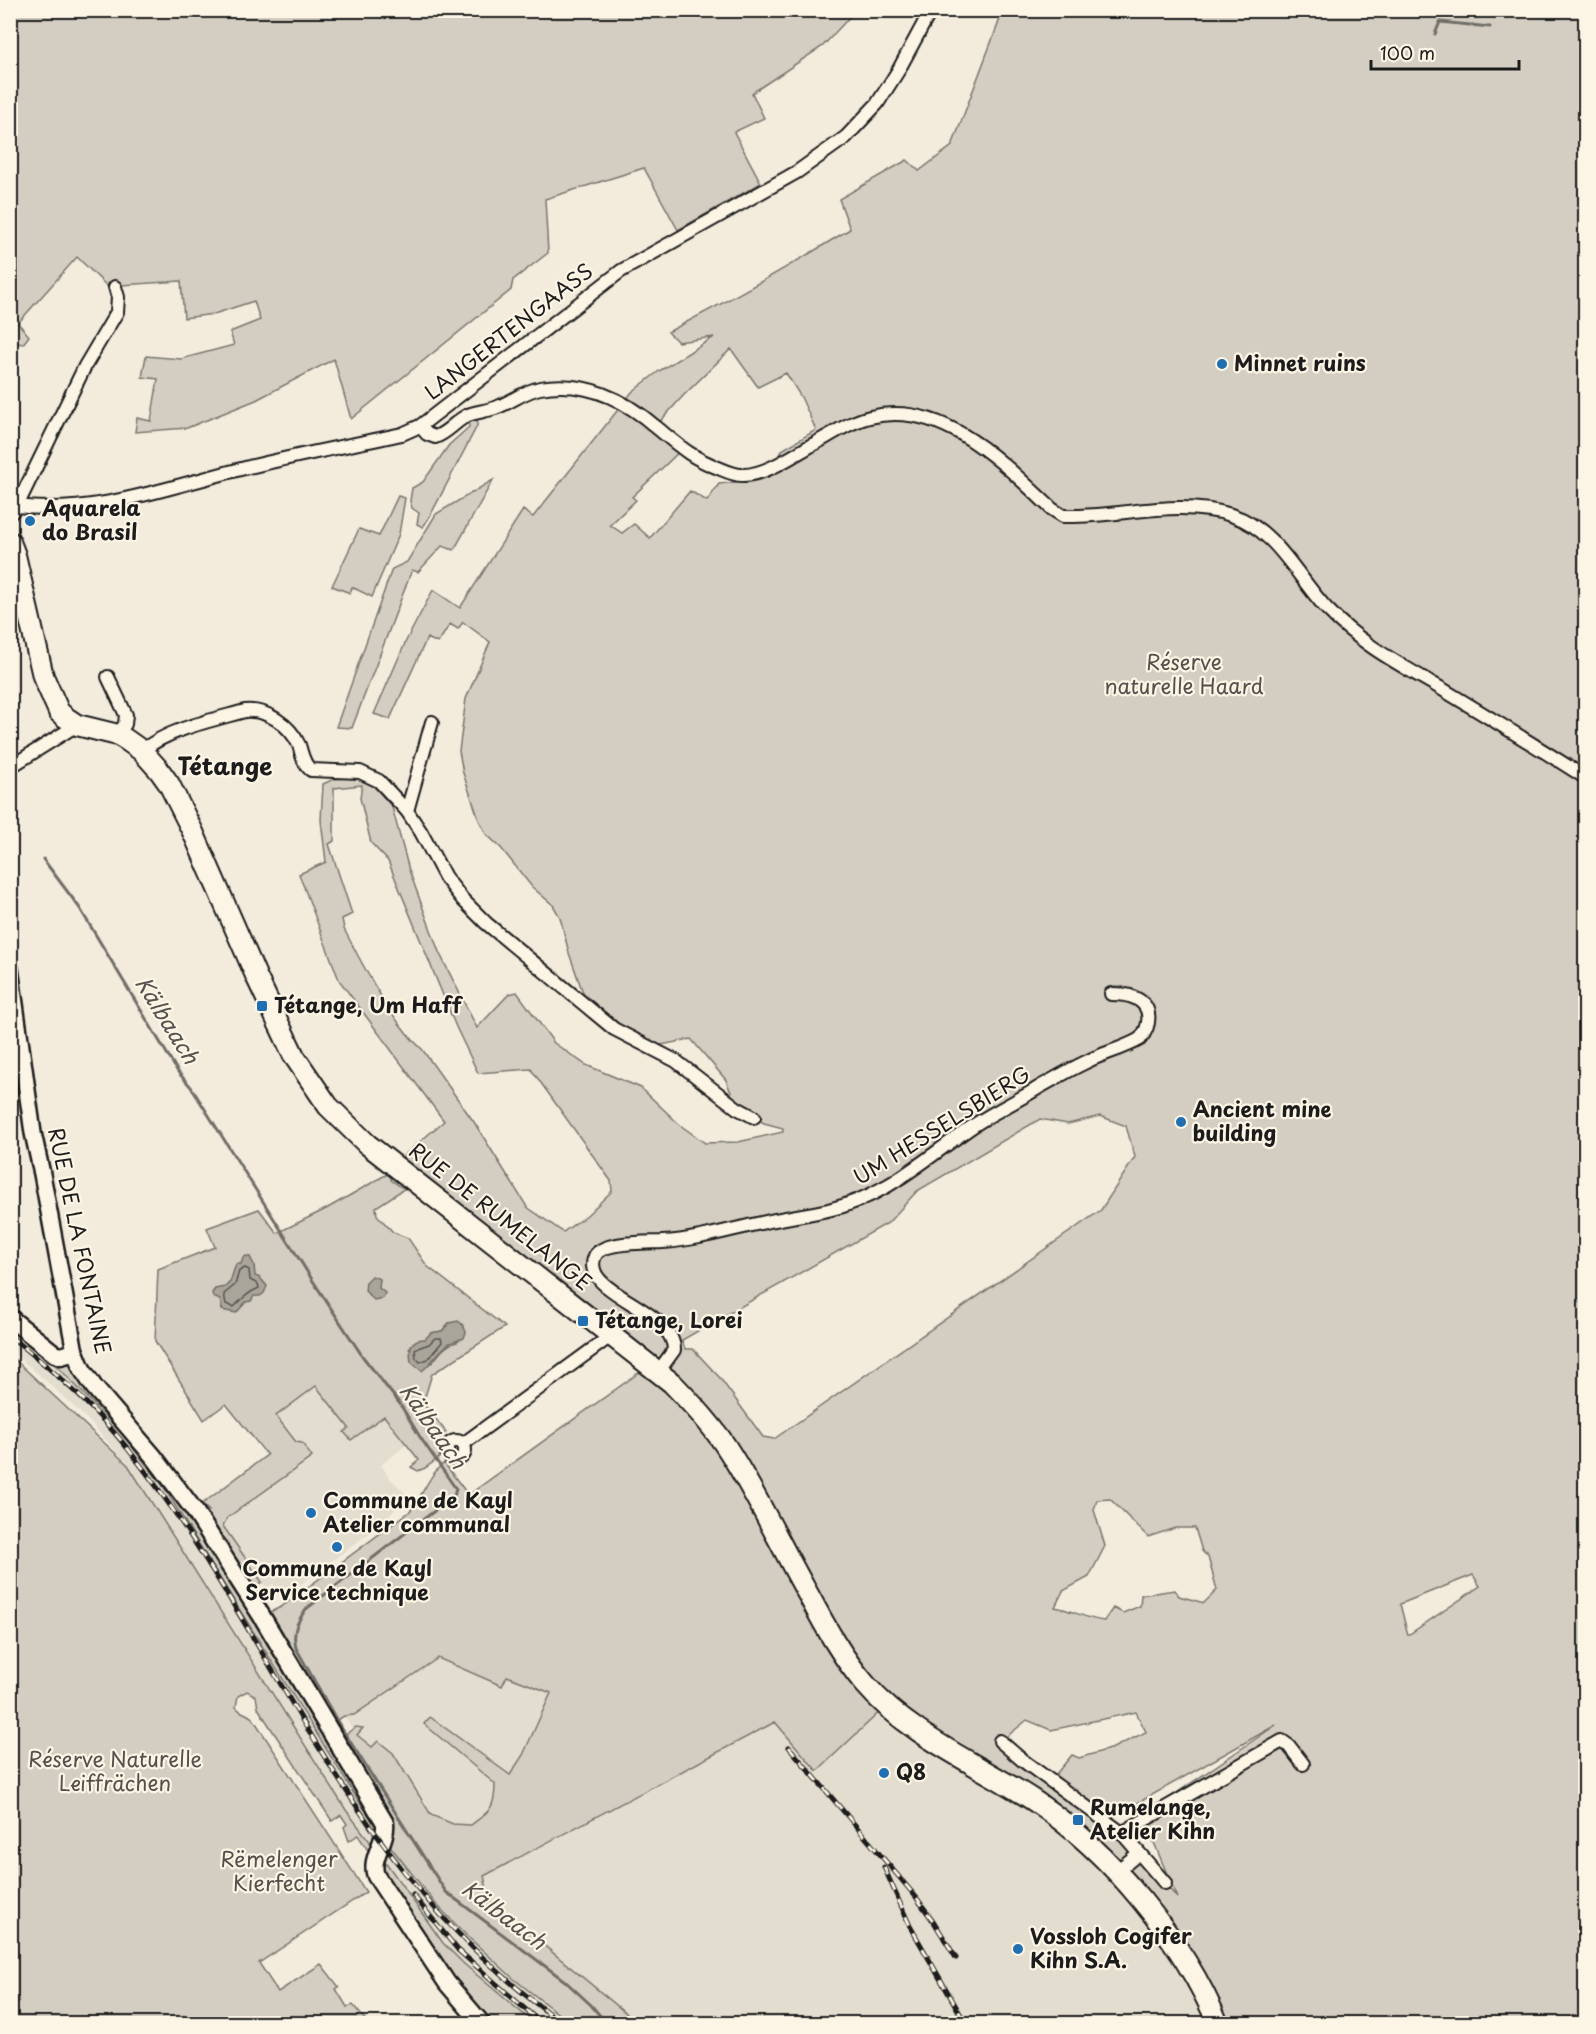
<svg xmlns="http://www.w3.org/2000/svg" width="1596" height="2034" font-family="'Playpen Sans',sans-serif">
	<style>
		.built { fill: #e3ddcf }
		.green { fill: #d3cec1; stroke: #78756e; stroke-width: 1.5; fill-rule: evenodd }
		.water { fill: #aaa59b; stroke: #716e68; stroke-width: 1.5 }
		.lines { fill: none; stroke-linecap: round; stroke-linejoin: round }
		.shore { stroke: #55534f; stroke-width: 1.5 }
		.stream { stroke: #716e68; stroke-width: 3 }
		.minor-casing { stroke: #1c1c1c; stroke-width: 16 }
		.tertiary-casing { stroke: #1c1c1c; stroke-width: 20 }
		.secondary-casing { stroke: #1c1c1c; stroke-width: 21 }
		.primary-casing { stroke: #1c1c1c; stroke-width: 24 }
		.minor { stroke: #fcf5e5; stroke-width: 12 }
		.tertiary { stroke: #fcf5e5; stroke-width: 15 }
		.secondary { stroke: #fcf5e5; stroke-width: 16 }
		.primary { stroke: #fcf5e5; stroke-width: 20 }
		.rail-casing { stroke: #1c1c1c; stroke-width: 5 }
		.rail { stroke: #fcf5e5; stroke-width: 3; stroke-dasharray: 9; stroke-linecap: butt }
		.poi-dot { fill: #1f6fb2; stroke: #fcf5e5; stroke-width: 2 }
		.labels { text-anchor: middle; stroke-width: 4.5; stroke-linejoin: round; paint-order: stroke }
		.street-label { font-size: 21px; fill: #1c1c1c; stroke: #fcf5e5 }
		.poi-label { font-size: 21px; font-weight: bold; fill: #1c1c1c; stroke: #fcf5e5; text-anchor: start }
		.park-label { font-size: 21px; fill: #53514e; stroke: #fcf5e5 }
		.water-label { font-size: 22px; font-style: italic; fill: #55534f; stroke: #fcf5e5 }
		.quarter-label { font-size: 24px; font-weight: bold; fill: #1c1c1c; stroke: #fcf5e5 }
	</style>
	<rect width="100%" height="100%" fill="#f3ecdd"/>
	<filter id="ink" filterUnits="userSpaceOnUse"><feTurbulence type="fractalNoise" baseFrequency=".0167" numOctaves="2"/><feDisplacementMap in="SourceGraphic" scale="12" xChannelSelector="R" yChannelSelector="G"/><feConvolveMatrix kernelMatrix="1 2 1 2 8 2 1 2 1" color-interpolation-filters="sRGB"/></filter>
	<g filter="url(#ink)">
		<g class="built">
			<path d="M10,1330L60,1369L121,1433L163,1486L356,1797L389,1844L435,1903L466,1935L514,1979L570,2023H551L548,2021L549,2023H534L464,1964L434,1932L346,1810L128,1465L89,1421L45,1380L11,1351Z"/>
			<path d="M316,1386L349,1429L351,1440L384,1415L407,1444L381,1465L389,1477L408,1496L380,1525L282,1598L273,1584L266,1588L223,1526L227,1518L296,1443L276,1416Z"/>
			<path d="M438,1658L502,1686L507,1676L551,1694L523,1755L510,1776L430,1717L425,1724L495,1784V1799L487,1813L450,1839L372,1748L357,1735L363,1728L353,1730L344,1716L354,1715Z"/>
			<path d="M886,1706L974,1765L1116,1872L1218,2023H638L490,1901L484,1877L775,1722L817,1771Z"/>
		</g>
		<g class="green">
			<path d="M11,11H855L823,46L752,93L764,118L734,132L761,183L678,230L644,168L545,199L548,253L513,280L511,290L351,419L334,359L256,400L187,428L135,432L137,418L151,421L158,379L142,377L146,356L181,359L234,345L230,332L260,320L254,301L214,314L184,318L181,281L121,285L112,291L77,257L18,323L29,336L23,344L11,342Z"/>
			<path d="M1003,11H1585V2023H1218L1179,1948L1068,1826L886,1706L817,1771L775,1722L484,1876L490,1901L638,2023H570L514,1979L466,1935L435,1903L387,1842L341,1737L356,1727L363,1728L357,1735L372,1747L378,1741L393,1753L431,1815L453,1824L471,1825C490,1811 495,1808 495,1784L424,1724L430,1717L510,1775L523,1755L551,1693L507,1676L502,1686L438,1658L354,1715L344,1716L333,1723L268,1613L281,1607L409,1512C423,1497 428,1475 444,1463L466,1492L471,1493L658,1359L621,1328L401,1158L444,1121L339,980L299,874L326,862L321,820L323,784L334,779L358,777L371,783L392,807L409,870L439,952L477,1028L509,994L517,992L554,1043L586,1065L641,1088L680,1125L705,1143L738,1142L783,1132V1128L764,1123L737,1108L726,1080L691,1039L651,1047L588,1007L569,953L560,917L553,905L532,887L501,848L486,834L479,820L463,773L459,751L466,699L490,642L463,622L458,629L450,624L438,643L427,638L390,719L374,714L406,641L433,590L460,608L523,510L533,517L632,392L659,371L714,337L678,342L668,332C730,300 790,266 850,229L839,199L907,160L919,171L952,146ZM731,349L758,387L786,373L801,397L816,430L782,450L777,464L754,480L719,484L707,501L690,491L650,538L634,524L622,533L610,525L636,500L632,497L681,450L656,426L683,396ZM362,785L360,798L371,843L388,861L456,1027L478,1073L531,1069L611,1181L612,1191L587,1215L563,1232L527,1207L474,1122L422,1049C393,1024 362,964 344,929L342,919L352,914L329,844L334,841V788ZM1100,1116L1126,1126L1135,1157L1101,1210L774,1439L763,1437L720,1378L693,1349H685L682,1340L888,1223L917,1191L1040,1119L1068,1124ZM1110,1499L1148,1537L1175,1528H1195L1202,1551L1208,1557L1217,1590L1204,1603L1179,1596L1175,1590L1141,1595L1140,1606L1123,1613L1113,1608L1104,1621C1086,1619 1072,1610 1055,1607L1063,1591L1089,1577L1105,1546L1094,1510L1097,1500ZM1473,1575L1480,1586L1408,1635L1400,1604ZM1136,1712L1146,1732L1113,1748L1079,1758L1072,1755L1050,1781L1005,1738L1027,1720L1051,1730ZM1276,1725L1143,1816L1177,1898L1165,1883L1106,1821Z"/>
			<path d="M478,412L477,426L430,516L423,527L417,524L419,513L412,508L410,501L412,488L423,482L449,445L469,427V415Z"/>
			<path d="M493,480L454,550L442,546L418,572L412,570L352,728L336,727L392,569L407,562L436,514Z"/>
			<path d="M398,496L405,498L399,534L372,597L352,587L350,593L332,586L359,529L379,536Z"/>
			<path d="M389,1173L392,1175L391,1180L401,1187H407L376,1207L377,1215L393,1232L408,1238L427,1266L505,1327L432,1374L423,1403L446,1432L440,1437L441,1443L439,1458L425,1468L418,1471L411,1467L419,1460L384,1416L351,1440L344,1432L349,1428L316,1386L276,1416L296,1442L302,1443L312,1457L227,1518L223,1526L262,1582L257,1585H251L203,1513L209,1511L202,1504L267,1455L226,1404L204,1420L155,1341L158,1269L215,1247L207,1228L259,1209L277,1233L326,1209ZM449,1323L457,1342C446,1344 439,1354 432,1363L409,1349C412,1342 418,1339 426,1339L431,1333L442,1331Z"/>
			<path d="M11,1323L57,1361L70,1363L188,1510L379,1823L380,1832L356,1797L163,1486L121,1433L60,1369L11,1330Z"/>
			<path d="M11,1356L128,1465L346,1810L374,1847L371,1855L358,1835L349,1841L344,1827L347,1824L341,1815L332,1821L263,1716L258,1708L256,1696L247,1691L238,1696L236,1707C241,1714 249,1713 254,1720L366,1892L259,1963L278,1992L321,1964L339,1987L336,1989L347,2007L353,2005L368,2023H11L10,1408L13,1405L11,1402Z"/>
			<path d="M382,1857L443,1943L464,1964L534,2023H492C450,1982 420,1929 387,1880L380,1861Z"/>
		</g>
		<g class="water">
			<path d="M246,1256L250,1257L254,1265L255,1276L260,1278L267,1286L264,1293L260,1296H254L251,1301L246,1302L236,1313L222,1310L220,1300L213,1297L212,1293L215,1289L225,1287L230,1282L236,1264H241L243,1258Z"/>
			<path d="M372,1276L380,1279L379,1288L385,1293L383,1298L374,1300L365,1291L366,1282Z"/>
			<path d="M458,1321L463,1325L466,1332L464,1338C459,1340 455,1341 450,1343C441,1348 432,1363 422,1371L411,1362C409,1349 409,1339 425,1339L431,1333L442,1331L449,1323Z"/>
		</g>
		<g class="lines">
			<g class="shore">
				<path d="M245,1268L249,1270L250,1280L258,1284L259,1288C249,1292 243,1298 234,1307L226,1304L224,1294L235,1285L239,1271Z"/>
				<path d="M435,1338H441L442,1342L428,1359L420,1362L416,1358L415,1349L429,1344Z"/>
			</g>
			<g class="stream">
				<path d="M1435,34L1440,22L1490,27"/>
				<path d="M43,859L79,907L178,1072L191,1087L313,1281L363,1357L400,1404L420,1437L456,1489L454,1496L306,1609C297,1622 292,1632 296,1648L337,1721L446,1892L565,1981L591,2005L607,2024"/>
			</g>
			<g class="minor-casing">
				<g id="minor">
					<path d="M420,426L427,434L435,437C448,433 455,421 468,415C476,412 486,411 495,408C510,403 524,391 540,388C584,380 624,399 656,427C677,444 690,457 716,467C724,470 733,475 742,475C764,476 794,455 812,445C831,435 849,422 870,417C943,399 1004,464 1052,509L1063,516C1118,518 1177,498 1231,515C1276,529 1297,577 1327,609C1360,644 1401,665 1442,689C1490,718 1538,747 1586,778"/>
					<path d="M17,506C91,516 166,488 237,470C291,456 347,446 402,434L420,426L621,271L797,172L846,137L877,104L898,71L931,10"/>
					<path d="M10,514L17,506L85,366L117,312L118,297L115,287"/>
					<path d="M108,677L126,715L125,724L118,735"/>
					<path d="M142,751C168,729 213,720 245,711C267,709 290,725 299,745C302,754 303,764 311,770L360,772L379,781L407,811L421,832L445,877L463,900L486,923L614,1029L676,1061L737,1108L754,1117"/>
					<path d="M10,767L77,725"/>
					<path d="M407,811L432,722"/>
					<path d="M658,1372L674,1350C674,1308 578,1293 595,1256C602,1241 648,1243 663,1242C696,1240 729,1230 761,1223C783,1218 805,1215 828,1210C887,1197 930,1154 979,1122C998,1110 1019,1100 1038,1088C1054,1079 1069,1070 1086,1062C1103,1053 1123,1049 1140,1039C1151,1026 1153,1006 1135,998C1127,994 1119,994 1111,994"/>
					<circle cx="456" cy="1450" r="9"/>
					<path d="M463,1444L612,1335"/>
					<path d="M1000,1741L1022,1760L1122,1833L1165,1883"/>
					<path d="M1122,1833L1282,1741L1289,1746L1303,1764"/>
					<path d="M1116,1872L1139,1853"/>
				</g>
			</g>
			<g class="tertiary-casing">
				<path id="tertiary" d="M10,968L33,1133L42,1174L75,1352"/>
			</g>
			<g class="secondary-casing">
				<path id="secondary" d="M10,1318L55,1354L61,1356L75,1352L82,1369L94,1387L154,1457L194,1510L261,1615L385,1823C387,1842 369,1858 376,1876L447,1983L482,2024"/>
			</g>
			<g class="primary-casing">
				<path id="primary" d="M10,542L15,555L43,676L59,712L65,717L77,725L118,735L125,739L142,751L159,770L169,784L193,832L257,978L294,1056L328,1106L367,1144L672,1383C694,1406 716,1429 732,1456C760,1501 783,1550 809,1596C825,1626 842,1657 865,1684C910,1737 979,1764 1036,1802C1110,1852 1184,1941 1218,2024"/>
			</g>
			<use href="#minor" class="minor"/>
			<use href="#tertiary" class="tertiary"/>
			<use href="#secondary" class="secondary"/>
			<use href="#primary" class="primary"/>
			<g class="rail-casing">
				<g id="rail">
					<path d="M10,1336C53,1370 94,1406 128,1449C233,1580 299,1738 403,1870C449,1929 503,1980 563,2024"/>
					<path d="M789,1747L916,1897L934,1922L956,1958"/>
					<path d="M884,1867L910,1926L966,2024"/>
					<path d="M413,1895L458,1950L542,2024"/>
				</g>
			</g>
			<use href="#rail" class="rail"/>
		</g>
	</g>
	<g class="poi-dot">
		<circle cx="1222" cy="364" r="6"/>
		<circle cx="30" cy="521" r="6"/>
		<rect x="256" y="1000" width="12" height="12" rx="3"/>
		<circle cx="1181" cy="1122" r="6"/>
		<rect x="577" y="1315" width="12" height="12" rx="3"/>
		<circle cx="311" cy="1513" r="6"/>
		<circle cx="337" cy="1547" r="6"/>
		<circle cx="884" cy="1773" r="6"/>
		<rect x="1072" y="1814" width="12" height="12" rx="3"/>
		<circle cx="1018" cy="1949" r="6"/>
	</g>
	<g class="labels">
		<g class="street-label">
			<text transform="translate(509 332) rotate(-38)" y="7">LANGERTENGAASS</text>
			<text transform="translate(942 1126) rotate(-32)" y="7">UM HESSELSBIERG</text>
			<text transform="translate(500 1217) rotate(38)" y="7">RUE DE RUMELANGE</text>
			<text transform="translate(79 1241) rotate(78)" y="7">RUE DE LA FONTAINE</text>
		</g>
		<g class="poi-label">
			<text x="1234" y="371">Minnet ruins</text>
			<text x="42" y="516">Aquarela<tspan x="42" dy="24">do Brasil</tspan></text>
			<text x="274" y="1013">Tétange, Um Haff</text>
			<text x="1193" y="1117">Ancient mine<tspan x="1193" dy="24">building</tspan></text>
			<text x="595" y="1328">Tétange, Lorei</text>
			<text x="323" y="1508">Commune de Kayl<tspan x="323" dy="24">Atelier communal</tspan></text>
			<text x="337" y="1576" text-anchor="middle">Commune de Kayl<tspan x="337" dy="24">Service technique</tspan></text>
			<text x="896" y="1780">Q8</text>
			<text x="1090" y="1815">Rumelange,<tspan x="1090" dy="24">Atelier Kihn</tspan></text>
			<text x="1030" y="1944">Vossloh Cogifer<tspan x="1030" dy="24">Kihn S.A.</tspan></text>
		</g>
		<g class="park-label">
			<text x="1184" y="670">Réserve<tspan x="1184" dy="24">naturelle Haard</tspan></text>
			<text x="115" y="1767">Réserve Naturelle<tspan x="115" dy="24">Leiffrächen</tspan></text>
			<text x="279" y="1867">Rëmelenger<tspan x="279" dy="24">Kierfecht</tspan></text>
		</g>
		<g class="water-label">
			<text transform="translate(167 1020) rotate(58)" y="8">Kälbaach</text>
			<text transform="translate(433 1426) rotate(55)" y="8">Kälbaach</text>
			<text transform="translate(504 1915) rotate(37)" y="8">Kälbaach</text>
		</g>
		<g class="quarter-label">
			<text x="225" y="775">Tétange</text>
		</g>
	</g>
	<rect width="1596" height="2034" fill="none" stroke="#fcf5e5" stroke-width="36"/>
	<rect x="18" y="18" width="1560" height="1998" fill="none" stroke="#1c1c1c" stroke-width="2" filter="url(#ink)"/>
	<path d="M1371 60v9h148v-9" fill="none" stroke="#1c1c1c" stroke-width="3"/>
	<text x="1380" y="60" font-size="18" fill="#1c1c1c" stroke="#fcf5e5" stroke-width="4.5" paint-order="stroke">100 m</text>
</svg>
